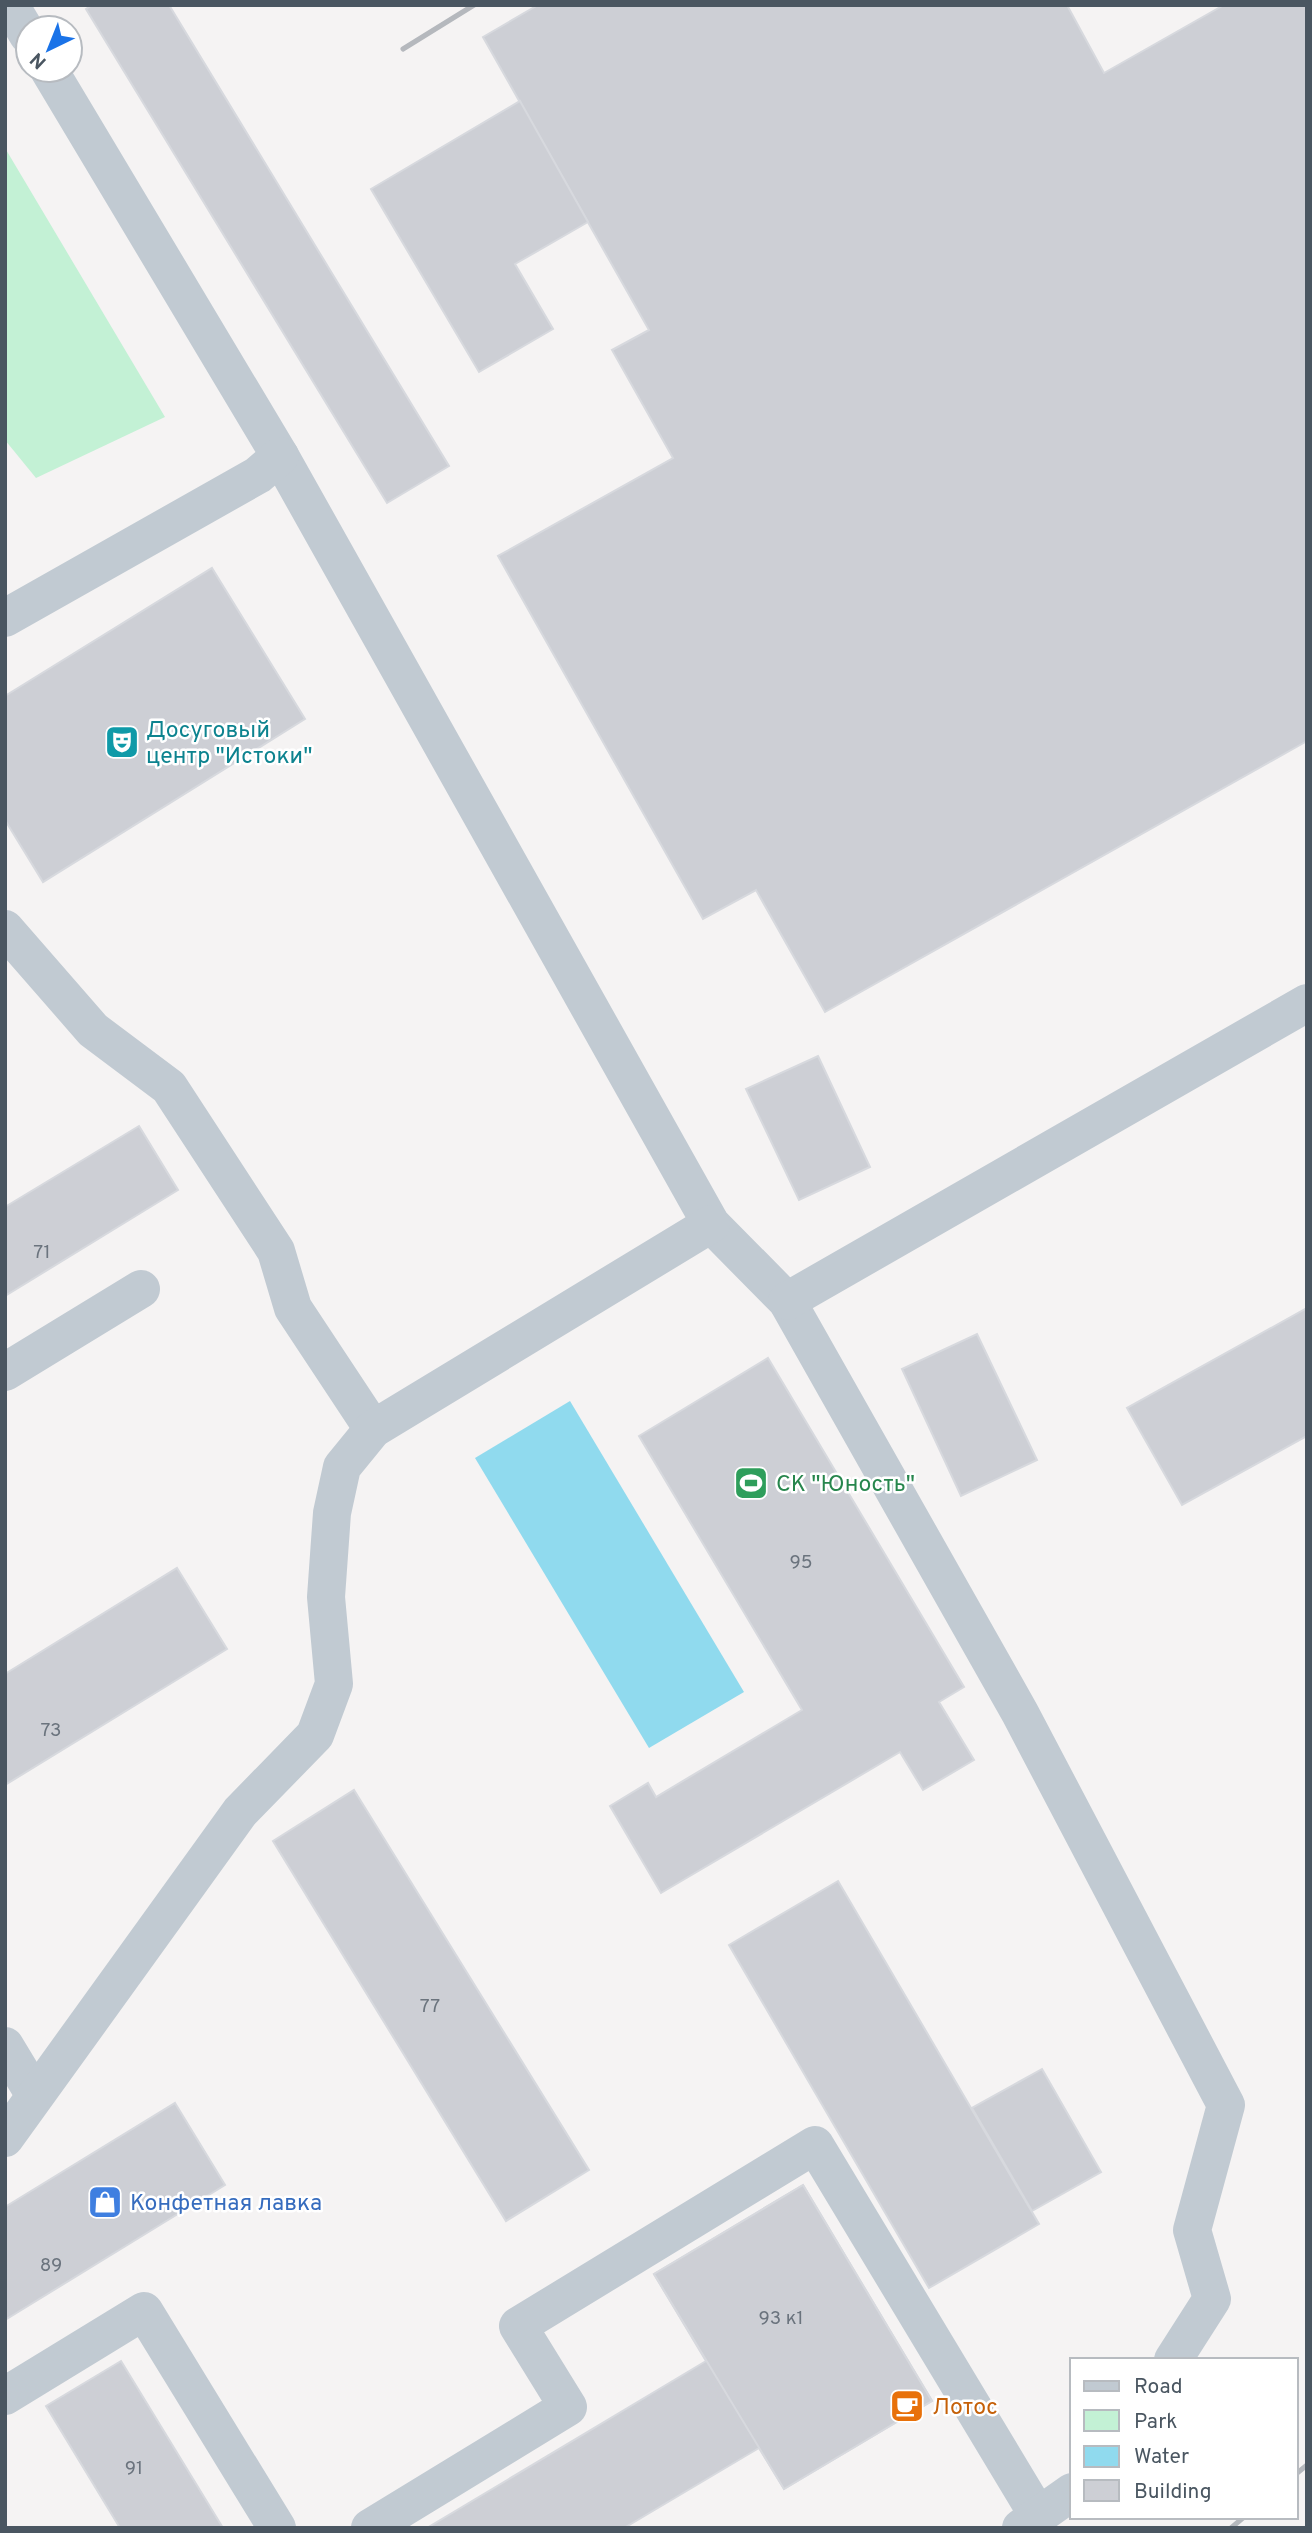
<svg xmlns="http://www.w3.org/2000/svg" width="1312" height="2533" font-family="Overpass,sans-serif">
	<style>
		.green { fill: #c3f1d5 }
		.water { fill: #90daee }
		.building { fill: #cdcfd5; stroke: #d7d9de; stroke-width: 2 }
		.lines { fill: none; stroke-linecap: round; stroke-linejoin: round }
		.minor { stroke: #c1cad2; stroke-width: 38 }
		.rail { stroke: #b5b8bd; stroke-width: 5 }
		.labels { text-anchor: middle; stroke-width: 5; stroke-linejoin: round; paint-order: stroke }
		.number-label { font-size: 19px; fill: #6b747e }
		.culture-label { font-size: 23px; fill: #0d838f; stroke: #fff; text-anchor: start }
		.leisure-label { font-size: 23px; fill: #27864d; stroke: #fff; text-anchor: start }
		.shop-label { font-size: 23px; fill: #366cbe; stroke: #fff; text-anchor: start }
		.food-label { font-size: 23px; fill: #c56008; stroke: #fff; text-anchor: start }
	</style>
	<rect width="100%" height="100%" fill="#f5f3f3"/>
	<path class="green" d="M5,148L165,417L36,478L5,440Z"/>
	<path class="water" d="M570,1401L744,1692L649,1748L475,1458Z"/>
	<g class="building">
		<path d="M92,5H169L449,466L387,503L86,9Z"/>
		<path d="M538,5H1067L1104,73L1224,5H1307V741L825,1012L756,890L703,919L498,556L673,458L612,350L649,330L483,37Z"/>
		<path d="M520,101L588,222L515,264L553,329L479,372L371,189Z"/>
		<path d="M212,568L305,719L43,882L5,820V696Z"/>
		<path d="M818,1056L870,1167L799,1200L746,1089Z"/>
		<path d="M139,1126L178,1190L5,1296V1207Z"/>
		<path d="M1307,1308V1436L1182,1505L1127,1408Z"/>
		<path d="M977,1334L1037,1460L961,1496L902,1369Z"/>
		<path d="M768,1358L964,1687L939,1702L974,1760L923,1790L900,1752L661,1893L610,1806L648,1783L656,1797L802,1710L639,1436Z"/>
		<path d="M177,1568L227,1649L5,1785V1674Z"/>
		<path d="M354,1790L589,2170L506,2221L273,1841Z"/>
		<path d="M838,1881L1039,2224L929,2288L729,1945Z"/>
		<path d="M1042,2069L1101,2172L1032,2211L972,2108Z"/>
		<path d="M175,2103L225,2185L5,2320V2207Z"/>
		<path d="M803,2185L932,2401L784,2489L759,2448L624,2528H427L706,2361L654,2274Z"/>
		<path d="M803,2185L932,2401L784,2489L654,2274Z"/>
		<path d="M121,2361L223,2528H120L46,2406Z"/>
	</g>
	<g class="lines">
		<g class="minor">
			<path d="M10,5L28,35"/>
			<path d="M49,70L280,456L711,1224L787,1301L1020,1713L1226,2105L1192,2230L1212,2299L1173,2360"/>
			<path d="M5,618L258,475L280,456"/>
			<path d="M5,929L93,1030L169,1087L276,1251L293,1308L373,1429"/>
			<path d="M787,1301L1307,1003"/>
			<path d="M5,1372L141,1289"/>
			<path d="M5,2046L34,2094"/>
			<path d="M5,2138L240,1812L315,1735L334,1684L326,1597L332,1513L342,1467L373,1429L711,1224"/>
			<path d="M5,2396L144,2311L277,2528"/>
			<path d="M370,2528L568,2407L518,2326L815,2145L1039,2517"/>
			<path d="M1021,2528L1072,2492"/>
		</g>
		<g class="rail">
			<path d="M403,49L474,5"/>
			<path d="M1296,2474L1307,2465"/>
			<path d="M1231,2528L1244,2517"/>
		</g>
	</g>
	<defs>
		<g id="theatre-square" transform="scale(1.75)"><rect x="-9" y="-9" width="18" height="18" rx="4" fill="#0f9aa8" stroke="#fff"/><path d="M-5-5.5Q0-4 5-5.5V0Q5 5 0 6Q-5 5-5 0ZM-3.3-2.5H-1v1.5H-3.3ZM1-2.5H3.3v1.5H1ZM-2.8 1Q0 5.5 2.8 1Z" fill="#fff"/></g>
		<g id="stadium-square" transform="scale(1.75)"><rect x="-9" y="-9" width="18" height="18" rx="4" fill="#2e9e5b" stroke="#fff"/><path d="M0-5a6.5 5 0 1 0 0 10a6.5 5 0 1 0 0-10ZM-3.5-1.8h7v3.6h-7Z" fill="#fff"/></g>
		<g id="shop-square" transform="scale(1.75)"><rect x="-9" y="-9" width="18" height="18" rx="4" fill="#3f7fe0" stroke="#fff"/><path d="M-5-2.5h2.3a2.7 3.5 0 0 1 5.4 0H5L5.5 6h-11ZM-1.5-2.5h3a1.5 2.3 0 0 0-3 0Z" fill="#fff"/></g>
		<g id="cafe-square" transform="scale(1.75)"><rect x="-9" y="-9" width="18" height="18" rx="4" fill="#e8710a" stroke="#fff"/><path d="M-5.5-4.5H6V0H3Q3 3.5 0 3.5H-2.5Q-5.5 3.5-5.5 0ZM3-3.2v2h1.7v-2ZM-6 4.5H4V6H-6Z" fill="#fff"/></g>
	</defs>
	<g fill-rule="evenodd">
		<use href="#theatre-square" x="122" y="742"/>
		<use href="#stadium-square" x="751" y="1483"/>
		<use href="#shop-square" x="105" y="2202"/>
		<use href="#cafe-square" x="907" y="2406"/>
	</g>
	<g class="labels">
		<g class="number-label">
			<text x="42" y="1258">71</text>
			<text x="801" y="1568">95</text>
			<text x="51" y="1736">73</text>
			<text x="430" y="2012">77</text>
			<text x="51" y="2271">89</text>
			<text x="781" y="2324">93 к1</text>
			<text x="134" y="2474">91</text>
		</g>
		<g class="culture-label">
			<text x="146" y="737">Досуговый<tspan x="146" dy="26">центр "Истоки"</tspan></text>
		</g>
		<g class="leisure-label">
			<text x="776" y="1491">СК "Юность"</text>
		</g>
		<g class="shop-label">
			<text x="130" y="2210">Конфетная лавка</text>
		</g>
		<g class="food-label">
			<text x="932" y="2414">Лотос</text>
		</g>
	</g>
	<rect width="1312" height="2533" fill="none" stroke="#4a5661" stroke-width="14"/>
	<rect x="1070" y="2358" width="228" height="161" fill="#ffffff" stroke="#b7bbc0" stroke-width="2"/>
	<rect x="1084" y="2381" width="35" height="10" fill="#c1cad2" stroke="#b7bbc0" stroke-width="2"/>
	<text x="1134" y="2393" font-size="21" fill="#4a5661">Road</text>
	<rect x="1084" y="2410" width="35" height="21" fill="#c3f1d5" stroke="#b7bbc0" stroke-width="2"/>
	<text x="1134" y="2428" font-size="21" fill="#4a5661">Park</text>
	<rect x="1084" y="2446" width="35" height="21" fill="#90daee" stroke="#b7bbc0" stroke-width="2"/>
	<text x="1134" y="2463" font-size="21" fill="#4a5661">Water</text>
	<rect x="1084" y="2480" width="35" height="21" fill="#cdcfd5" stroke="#b7bbc0" stroke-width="2"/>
	<text x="1134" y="2498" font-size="21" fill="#4a5661">Building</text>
	<g transform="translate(49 49) rotate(223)"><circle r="33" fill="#ffffff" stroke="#b7bbc0" stroke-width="2"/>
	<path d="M0-5L12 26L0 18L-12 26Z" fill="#1a73e8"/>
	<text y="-10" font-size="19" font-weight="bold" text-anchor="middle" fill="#4a5661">N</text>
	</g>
</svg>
